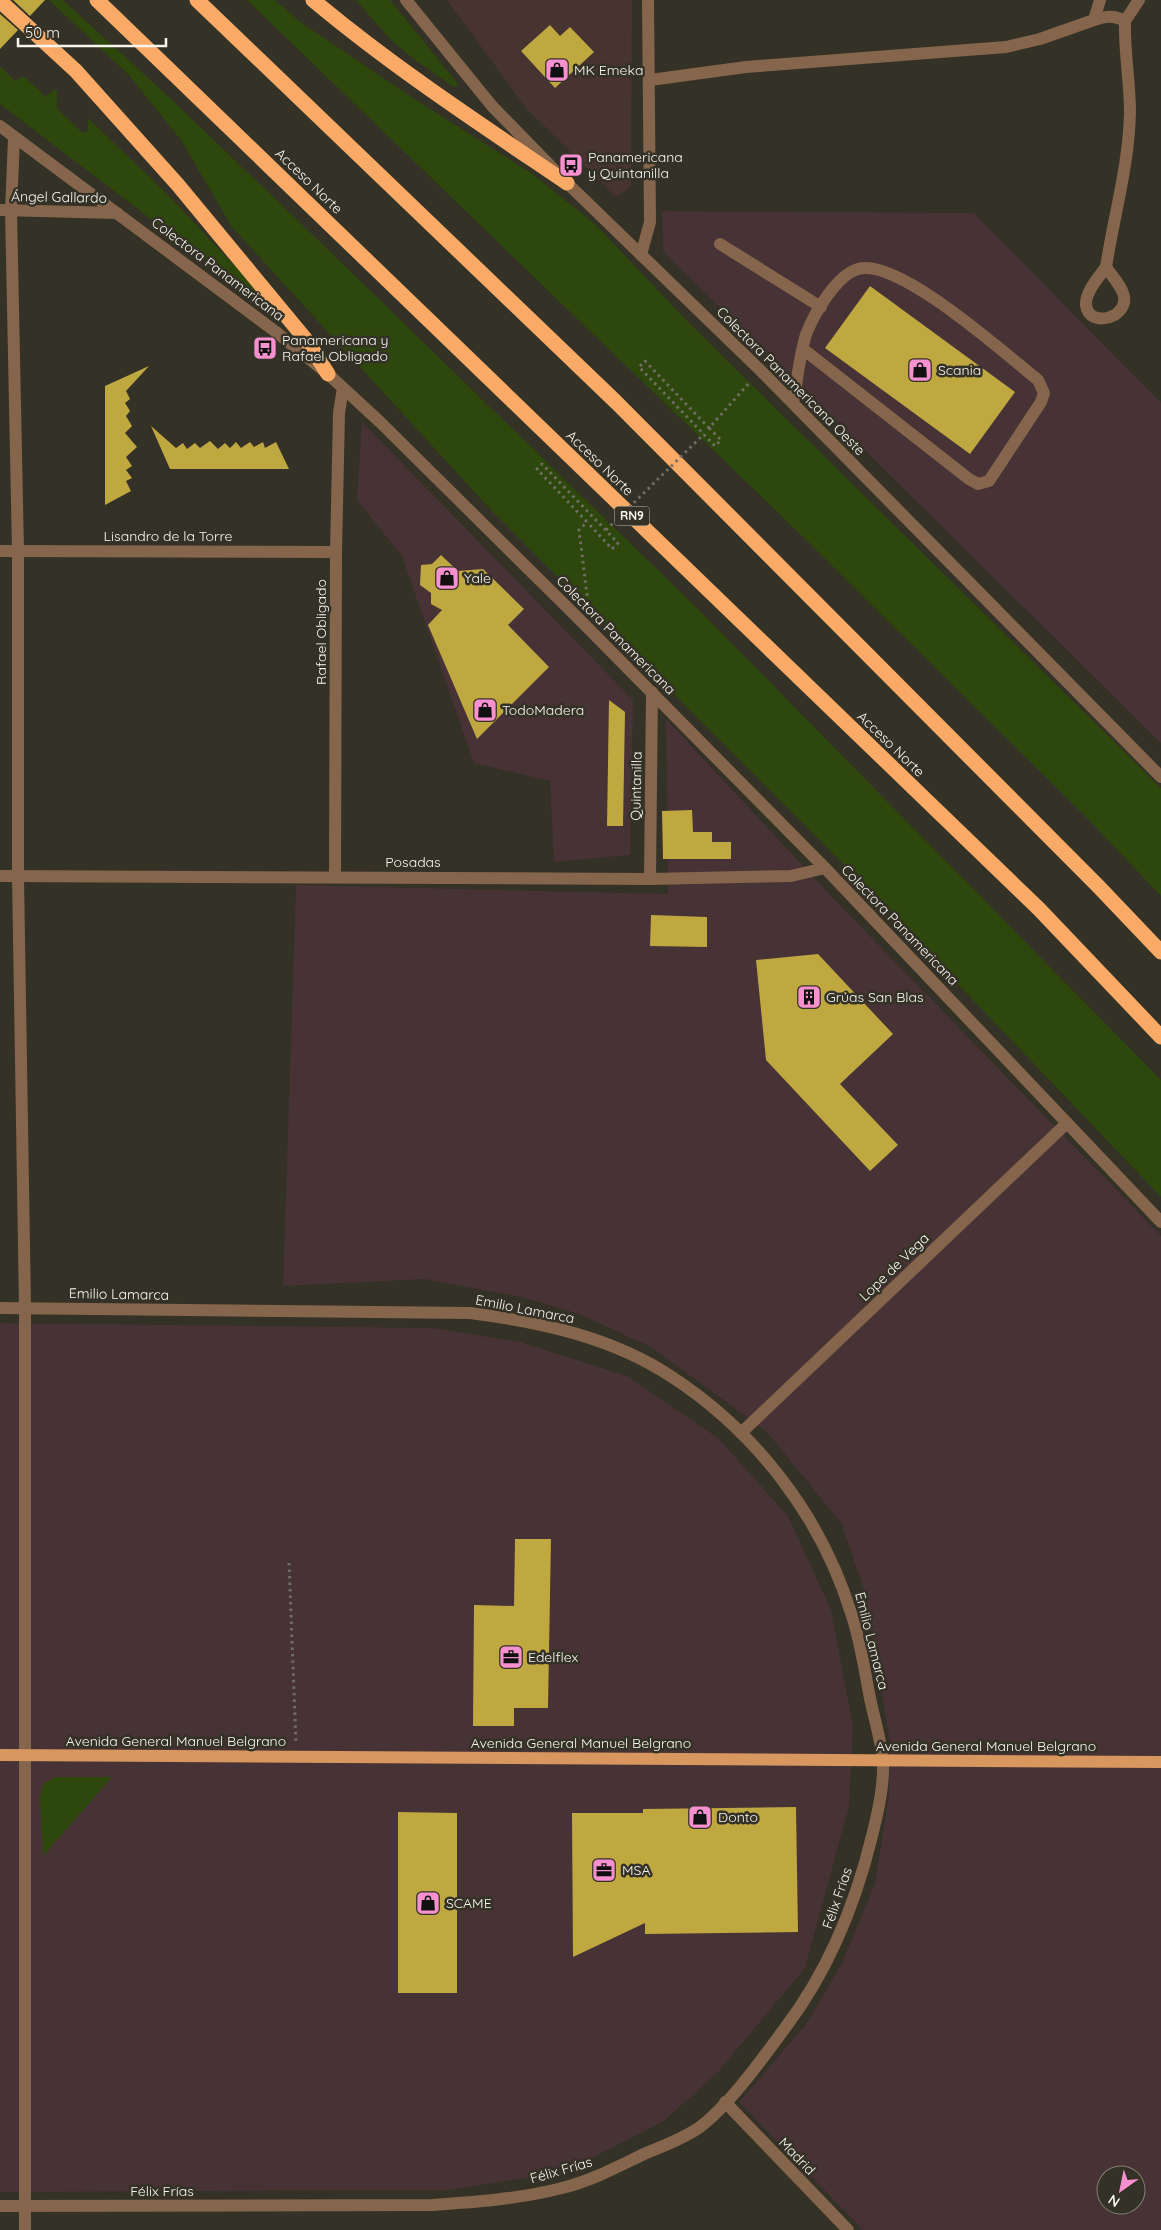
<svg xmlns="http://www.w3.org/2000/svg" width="1161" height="2230" font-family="Quicksand,sans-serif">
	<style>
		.commercial { fill: #47332f }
		.industrial { fill: #473235; fill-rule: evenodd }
		.green { fill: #2e470c }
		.building { fill: #c0a841 }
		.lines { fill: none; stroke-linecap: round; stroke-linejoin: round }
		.path { stroke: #706e64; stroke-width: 3; stroke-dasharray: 2.5 4; stroke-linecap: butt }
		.minor { stroke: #85654b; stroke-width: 12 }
		.major { stroke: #d7975f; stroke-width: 12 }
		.highway { stroke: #f8aa66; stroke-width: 15 }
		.path-bridge { stroke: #706e64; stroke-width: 3; stroke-dasharray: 2.5 4; stroke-linecap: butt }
		.labels { text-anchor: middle; stroke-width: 5; stroke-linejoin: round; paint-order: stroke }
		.shield { fill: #343126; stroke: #bcbab2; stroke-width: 1 }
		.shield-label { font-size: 12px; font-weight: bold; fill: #f6f5ee }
		.poi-label { font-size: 14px; fill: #f6f5ee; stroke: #343126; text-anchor: start }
		.street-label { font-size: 14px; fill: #f6f5ee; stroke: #343126 }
	</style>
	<rect width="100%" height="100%" fill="#343126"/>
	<path class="commercial" d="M447,0H632L631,187L616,197L526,108Z"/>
	<g class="industrial">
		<path d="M662,211L974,213L1161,403V743L663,251Z"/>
		<path d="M362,422L633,700L630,855L554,862L550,781L474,763L402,556L357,500Z"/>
		<path d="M666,719L833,898L1161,1236V2230H863L739,2102L807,2023L842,1963L875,1884L889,1794L890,1741L864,1589L841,1523L767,1432L651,1347L579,1314L521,1297L425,1279L283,1286L296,885L668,894ZM1106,2175H1136V2205H1106Z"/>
		<path d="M0,1323L433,1328L520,1342L627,1376L718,1438L788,1516L831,1610L853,1726L849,1806L805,1968L718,2072L664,2121L565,2172L449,2190L0,2192Z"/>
	</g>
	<g class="green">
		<path d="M49,0H63L171,99L315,237L698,609L1161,1080V1197L846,867L490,509L232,227L181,140L129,75Z"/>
		<path d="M247,0H275L299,21L413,98L531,173L596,225L687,321L1161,788V896L1085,816L792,526Z"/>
		<path d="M356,0H390L458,84L455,88L415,60L390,39Z"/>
		<path d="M0,66L15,81L23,76L46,97L54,89L57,91V109L83,133L88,132V118L170,197L261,294L273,312L0,104Z"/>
		<path d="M55,1777H112L43,1856L40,1798L43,1784Z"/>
	</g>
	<g class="building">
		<path d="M13,0H45L30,16Z"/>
		<path d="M0,14L18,30L0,49Z"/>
		<path d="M550,25L560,36L570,27L594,52L555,88L521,51Z"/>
		<path d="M870,286L1015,392L970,454L825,348Z"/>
		<path d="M149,366L126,391L130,399L125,403L130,411L126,416L132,426L125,433L137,447L126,457L132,466L126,470L132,478L126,481L131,491L105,505V386Z"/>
		<path d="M151,426L176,448L183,443L187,449L195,443L200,448L210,441L218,449L225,443L230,448L236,442L241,448L250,442L254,447L263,442L265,448L276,442L289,469H170Z"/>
		<path d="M441,555L458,571L483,569L524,609L508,625L549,667L477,739L428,625L442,610L431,604V593L420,585L421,565L432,564Z"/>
		<path d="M609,700L625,712L623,826H607Z"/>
		<path d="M692,810L693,832H712V842H731V859H663L662,811Z"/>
		<path d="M651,915L707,917V947L650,946Z"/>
		<path d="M818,954L893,1034L840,1084L898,1145L870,1171L766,1060L756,960Z"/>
		<path d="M515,1539H551L548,1708H514V1726H473L474,1605L514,1606Z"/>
		<path d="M796,1807L798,1932L645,1934V1923L573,1957L572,1813H643V1809Z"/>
		<path d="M398,1812L457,1813V1993H398Z"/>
	</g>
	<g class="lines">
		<g class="path">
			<path d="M709,428L721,440L715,446L639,367L645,361L709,428L750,382"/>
			<path d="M585,602L587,595L579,530L587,522L537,469L542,464L618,543L612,549L587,522"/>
			<path d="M289,1563L296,1743"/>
		</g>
		<g class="minor">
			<path d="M406,0L492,106L567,183L760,370L1161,777"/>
			<path d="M1094,20C1106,16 1114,15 1125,21C1124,51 1130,82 1130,112C1129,165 1114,215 1106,267"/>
			<path d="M1125,21L1139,0"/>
			<path d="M650,80L746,67L1006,47L1040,39L1094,20L1100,0"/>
			<path d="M0,126L276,332L328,374L380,422L579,619L825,868L1161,1222"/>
			<path d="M14,138L11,210L18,551V876L25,1308V2230"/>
			<path d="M0,210L117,213"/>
			<path d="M720,244L821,307"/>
			<path d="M641,255L650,222L648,0"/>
			<path d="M1106,267C1111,275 1120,284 1123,293C1132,317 1089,330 1086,305C1085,292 1099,277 1106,267Z"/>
			<path d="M793,403C797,384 800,349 807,332C815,312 837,275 858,269C898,257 1005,354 1038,380L1044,393L1041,402L989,481L978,484L969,479L803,349"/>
			<path d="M0,551L336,552"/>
			<path d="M0,876L650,879L791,876L825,868"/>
			<path d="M335,877L336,552L339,413L343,388"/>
			<path d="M650,879L652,692"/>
			<path d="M0,1308L470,1313C540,1322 612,1337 672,1377C756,1432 821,1516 851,1613C860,1639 864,1667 869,1693C873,1715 881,1739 883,1761C884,1786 878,1812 872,1836C855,1906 829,1970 785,2028C762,2059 731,2103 700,2127C683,2139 663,2146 644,2154C617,2167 591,2181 562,2188C519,2199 476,2202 432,2205L0,2206"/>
			<path d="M741,1433L1067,1123"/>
			<path d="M725,2102L848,2230"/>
		</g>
		<path class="major" d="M0,1755L1161,1762"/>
		<g class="highway">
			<path d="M97,0L1039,909L1161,1037"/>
			<path d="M197,0L616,402L1098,886L1161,952"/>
			<path d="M313,0C393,67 480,124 567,183"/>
			<path d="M0,1L76,71L178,185L307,341L328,374"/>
		</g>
		<path class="path-bridge" d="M606,530L704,434"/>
	</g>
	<defs>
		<g id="shop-square" transform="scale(1.25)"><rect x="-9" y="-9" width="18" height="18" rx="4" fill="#f790ce" stroke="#343126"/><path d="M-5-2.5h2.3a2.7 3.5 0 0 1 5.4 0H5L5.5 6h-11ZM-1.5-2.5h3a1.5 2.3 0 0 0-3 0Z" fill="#111"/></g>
		<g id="bus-square" transform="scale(1.25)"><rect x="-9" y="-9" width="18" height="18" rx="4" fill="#f790ce" stroke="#343126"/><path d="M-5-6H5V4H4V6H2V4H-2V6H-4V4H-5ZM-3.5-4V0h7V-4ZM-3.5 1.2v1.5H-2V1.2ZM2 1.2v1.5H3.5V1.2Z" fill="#111"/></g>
		<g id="building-square" transform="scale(1.25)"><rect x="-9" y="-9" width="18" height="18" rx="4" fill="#f790ce" stroke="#343126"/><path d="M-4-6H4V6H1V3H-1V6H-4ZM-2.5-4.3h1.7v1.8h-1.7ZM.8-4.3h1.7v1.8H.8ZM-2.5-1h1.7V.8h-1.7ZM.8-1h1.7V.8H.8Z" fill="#111"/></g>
		<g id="office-square" transform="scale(1.25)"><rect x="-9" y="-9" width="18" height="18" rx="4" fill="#f790ce" stroke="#343126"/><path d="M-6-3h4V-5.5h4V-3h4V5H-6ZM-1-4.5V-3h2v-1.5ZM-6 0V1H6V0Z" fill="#111"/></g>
	</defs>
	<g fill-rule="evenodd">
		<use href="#shop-square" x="557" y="70"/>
		<use href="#bus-square" x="571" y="165"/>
		<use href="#bus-square" x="265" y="348"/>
		<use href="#shop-square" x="920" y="370"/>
		<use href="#shop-square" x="447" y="578"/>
		<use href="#shop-square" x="485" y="710"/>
		<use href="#building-square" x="809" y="997"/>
		<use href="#office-square" x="511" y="1657"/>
		<use href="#shop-square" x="700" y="1817"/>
		<use href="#office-square" x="604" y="1870"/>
		<use href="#shop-square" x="428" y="1903"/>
	</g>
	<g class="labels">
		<rect class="shield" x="614.5" y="506.5" width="35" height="19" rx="4"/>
		<g class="shield-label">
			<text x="632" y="520">RN9</text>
		</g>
		<g class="poi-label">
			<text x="574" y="75">MK Emeka</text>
			<text x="588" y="162">Panamericana<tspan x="588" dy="16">y Quintanilla</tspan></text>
			<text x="282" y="345">Panamericana y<tspan x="282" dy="16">Rafael Obligado</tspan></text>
			<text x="938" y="375">Scania</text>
			<text x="464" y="583">Yale</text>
			<text x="502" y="715">TodoMadera</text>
			<text x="826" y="1002">Grúas San Blas</text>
			<text x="528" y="1662">Edelflex</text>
			<text x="718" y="1822">Donto</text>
			<text x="622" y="1875">MSA</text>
			<text x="446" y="1908">SCAME</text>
		</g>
		<g class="street-label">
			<text transform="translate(309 181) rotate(44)" y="5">Acceso Norte</text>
			<text transform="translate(59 197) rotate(1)" y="5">Ángel Gallardo</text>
			<text transform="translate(218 269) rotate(37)" y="5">Colectora Panamericana</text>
			<text transform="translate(791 381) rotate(45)" y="5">Colectora Panamericana Oeste</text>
			<text transform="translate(600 463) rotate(44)" y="5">Acceso Norte</text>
			<text x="168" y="541">Lisandro de la Torre</text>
			<text transform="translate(321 632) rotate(-90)" y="5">Rafael Obligado</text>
			<text transform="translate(616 635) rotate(45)" y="5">Colectora Panamericana</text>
			<text transform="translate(891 744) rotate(44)" y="5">Acceso Norte</text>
			<text transform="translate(636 786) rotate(-89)" y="5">Quintanilla</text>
			<text x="413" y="867">Posadas</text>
			<text transform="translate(900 925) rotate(46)" y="5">Colectora Panamericana</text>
			<text transform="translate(894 1267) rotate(-44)" y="5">Lope de Vega</text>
			<text transform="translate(119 1294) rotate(1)" y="5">Emilio Lamarca</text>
			<text transform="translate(525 1309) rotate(11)" y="5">Emilio Lamarca</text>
			<text transform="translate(872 1641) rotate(76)" y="5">Emilio Lamarca</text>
			<text x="176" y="1746">Avenida General Manuel Belgrano</text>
			<text x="581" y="1748">Avenida General Manuel Belgrano</text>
			<text x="986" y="1751">Avenida General Manuel Belgrano</text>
			<text transform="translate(837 1898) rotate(-71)" y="5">Félix Frías</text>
			<text transform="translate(797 2156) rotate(46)" y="5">Madrid</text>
			<text transform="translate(561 2170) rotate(-16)" y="5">Félix Frías</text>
			<text x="162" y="2196">Félix Frías</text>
		</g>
	</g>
	<g transform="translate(1121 2190) rotate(213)"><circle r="24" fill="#343126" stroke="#827f76"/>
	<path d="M0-4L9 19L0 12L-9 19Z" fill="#f790ce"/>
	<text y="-8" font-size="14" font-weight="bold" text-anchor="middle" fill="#f6f5ee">N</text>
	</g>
	<path d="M18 38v8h148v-8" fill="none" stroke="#f6f5ee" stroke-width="2.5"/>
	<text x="25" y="38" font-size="15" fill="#f6f5ee" stroke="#343126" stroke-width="4" paint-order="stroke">50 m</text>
</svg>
